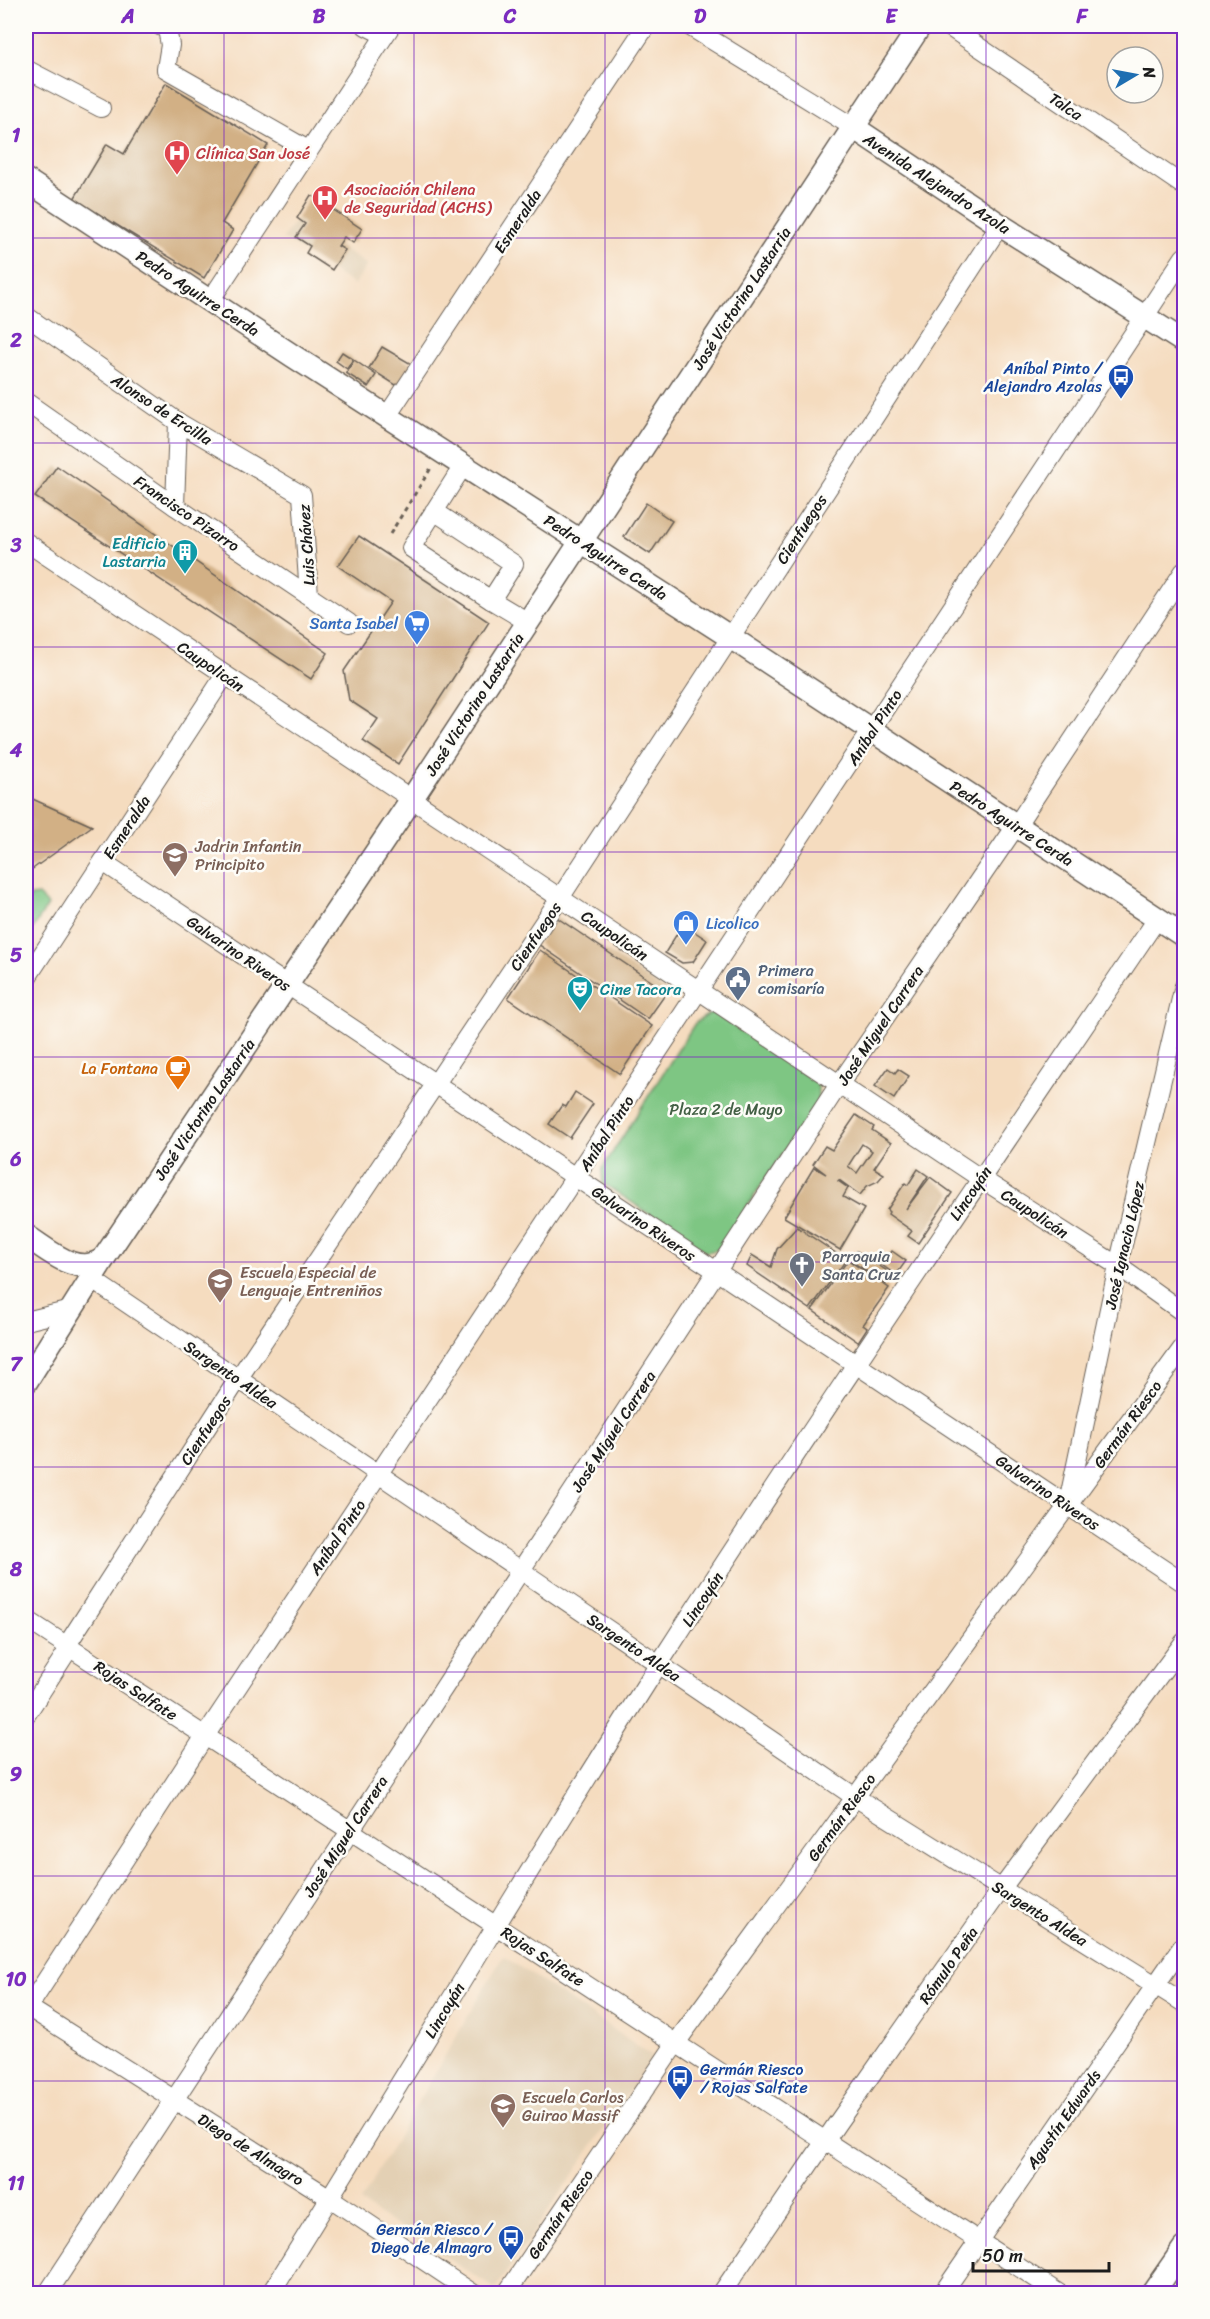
<svg xmlns="http://www.w3.org/2000/svg" width="1210" height="2319" font-family="Sriracha,sans-serif">
	<style>
		.built { fill: #e3d0b4 }
		.green { fill: #7ec683; stroke: #4d7150; stroke-width: 1.5 }
		.building { fill: #d2b085; fill-rule: evenodd }
		.lines { fill: none; stroke-linecap: round; stroke-linejoin: round }
		.minor-casing { stroke: #685f55; stroke-width: 20 }
		.major-casing { stroke: #685f55; stroke-width: 25 }
		.path { stroke: #685f55; stroke-width: 3; stroke-dasharray: 4.5 4.5; stroke-linecap: butt }
		.minor { stroke: #fff; stroke-width: 18 }
		.major { stroke: #fff; stroke-width: 22 }
		.grid { fill: none; stroke: #7b2cbf; stroke-width: 1.5; stroke-opacity: 0.55 }
		.labels { text-anchor: middle; stroke-width: 5; stroke-linejoin: round; paint-order: stroke }
		.street-label { font-size: 16px; fill: #1c1c1c; stroke: #fdfcf7 }
		.health-label { font-size: 16px; fill: #be3a42; stroke: #fdfcf7; text-anchor: start }
		.transit-label { font-size: 16px; fill: #164399; stroke: #fdfcf7; text-anchor: end }
		.culture-label { font-size: 16px; fill: #0d838f; stroke: #fdfcf7; text-anchor: end }
		.shop-label { font-size: 16px; fill: #366cbe; stroke: #fdfcf7; text-anchor: end }
		.education-label { font-size: 16px; fill: #785e54; stroke: #fdfcf7; text-anchor: start }
		.service-label { font-size: 16px; fill: #4e5e75; stroke: #fdfcf7; text-anchor: start }
		.food-label { font-size: 16px; fill: #c56008; stroke: #fdfcf7; text-anchor: end }
		.park-label { font-size: 16px; fill: #436045; stroke: #fdfcf7 }
		.worship-label { font-size: 16px; fill: #5b616d; stroke: #fdfcf7; text-anchor: start }
		.neatline { fill: none; stroke: #7b2cbf; stroke-width: 2 }
		.grid-label { font-size: 20px; text-anchor: middle; font-weight: bold; fill: #7b2cbf }
	</style>
	<rect width="100%" height="100%" fill="#fdfcf7"/>
	<filter id="ink" filterUnits="userSpaceOnUse"><feTurbulence type="fractalNoise" baseFrequency=".0167" numOctaves="2"/><feDisplacementMap in="SourceGraphic" scale="12" xChannelSelector="R" yChannelSelector="G"/><feConvolveMatrix kernelMatrix="1 2 1 2 8 2 1 2 1" color-interpolation-filters="sRGB"/></filter>
	<filter id="wash" filterUnits="userSpaceOnUse"><feTurbulence type="fractalNoise" baseFrequency=".008" numOctaves="4" result="noise"/><feDisplacementMap in="SourceGraphic" scale="24" xChannelSelector="R" yChannelSelector="G"/><feGaussianBlur stdDeviation="1.35" result="paint"/><feColorMatrix in="noise" values="0 0 0 0 0 0 0 0 0 0 0 0 0 0 0 0 0 1.4 0 .05"/><feComposite in="paint" operator="in"/></filter>
	<g filter="url(#wash)">
		<rect width="100%" height="100%" fill="#f5dcbf"/>
		<g class="built">
			<path d="M297,218L367,265L354,285L283,238Z"/>
			<path d="M503,1956L653,2056L495,2289L360,2202Z"/>
		</g>
		<g class="green">
			<path d="M38,895L48,905L26,939V903L31,896Z"/>
			<path d="M712,1012L818,1083V1101L718,1250L706,1252L603,1183L602,1169L695,1023Z"/>
		</g>
		<g id="blocks">
			<g class="building">
				<path d="M166,83L268,145L222,223L233,230L204,278L74,199L107,144L124,154Z"/>
				<path d="M311,195L362,229L353,243L344,237L338,246L345,250L332,270L306,253L310,246L296,237L305,224L297,218Z"/>
				<path d="M382,347L413,365L399,387L369,368Z"/>
				<path d="M342,352L353,359L347,369L336,361Z"/>
				<path d="M354,360L376,375L368,387L346,373Z"/>
				<path d="M57,466L328,653L311,679L35,497Z"/>
				<path d="M646,503L672,521L650,554L624,537Z"/>
				<path d="M359,536L489,622L398,764L363,741L378,719L349,700L344,671L391,602L338,566Z"/>
				<path d="M26,796L92,826L27,873L26,863Z"/>
				<path d="M556,917L667,992L648,1019L538,944Z"/>
				<path d="M683,924L707,940L693,962L682,963L665,953Z"/>
				<path d="M540,950L652,1026L620,1074L508,998Z"/>
				<path d="M888,1068L895,1073L898,1069L909,1076L894,1099L875,1086Z"/>
				<path d="M575,1092L593,1104L570,1138L549,1124L562,1105L566,1107Z"/>
				<path d="M856,1115L874,1127L872,1130L891,1143L874,1168L884,1174L878,1181L867,1186L860,1195L839,1180L838,1181L848,1188L843,1197L864,1209L840,1250L784,1217L814,1167L826,1174L813,1164L825,1146L832,1150ZM862,1144L872,1151L857,1173L848,1166Z"/>
				<path d="M918,1169L928,1176L906,1209L930,1177L952,1193L918,1243L908,1236L912,1231L888,1214L889,1212L887,1210L905,1183L908,1185Z"/>
				<path d="M797,1227L846,1260L810,1309L747,1266L752,1255L771,1267L777,1249Z"/>
				<path d="M857,1251L893,1275L886,1284L851,1261Z"/>
				<path d="M892,1251L906,1261L896,1275L882,1265Z"/>
				<path d="M848,1260L889,1288L863,1325L867,1328L858,1342L812,1310Z"/>
			</g>
		</g>
	</g>
	<g filter="url(#ink)">
		<use href="#blocks" fill-opacity="0" stroke="#685f55" stroke-width="1.5"/>
		<g class="lines">
			<g class="minor-casing">
				<g id="minor">
					<path d="M160,26L167,29L170,45L166,69L308,150"/>
					<path d="M366,26L384,35"/>
					<path d="M689,26L853,127"/>
					<path d="M948,26L1184,186"/>
					<path d="M26,69L101,108"/>
					<path d="M210,301L391,26"/>
					<path d="M26,316L178,422L302,495L309,595"/>
					<path d="M26,402L175,506L349,623"/>
					<path d="M387,416L646,26"/>
					<path d="M175,506L178,422"/>
					<path d="M434,511L514,564L491,600L411,548L463,466"/>
					<path d="M26,542L980,1178L1118,1266L1184,1313"/>
					<path d="M491,600L528,622"/>
					<path d="M103,862L1184,1583"/>
					<path d="M26,979L225,675"/>
					<path d="M91,1279L855,1797L1184,2003"/>
					<path d="M26,1321L71,1310"/>
					<path d="M1069,1498L1118,1266L1184,986"/>
					<path d="M26,1619L1060,2294"/>
					<path d="M67,1645L238,1379L560,898L1000,225"/>
					<path d="M26,1715L70,1647"/>
					<path d="M26,2006L330,2198L474,2294"/>
					<path d="M26,2011L205,1736L1184,257"/>
					<path d="M47,2294L832,1095L1016,826L1184,571"/>
					<path d="M270,2294C401,2084 526,1872 659,1664C821,1412 990,1166 1157,919"/>
					<path d="M506,2294L676,2043L1184,1346"/>
					<path d="M721,2294L836,2125L1002,1888L1184,1642"/>
					<path d="M942,2294L1184,1944"/>
				</g>
			</g>
			<g class="major-casing">
				<g id="major">
					<path d="M853,127L1000,225L1184,342"/>
					<path d="M26,180L293,356L730,637L1184,936"/>
					<path d="M26,1236C49,1250 78,1279 104,1258"/>
					<path d="M26,1382L104,1258L411,800L920,26"/>
					<path d="M1152,2294L1184,2248"/>
				</g>
			</g>
			<path class="path" d="M390,534L431,468"/>
			<use href="#minor" class="minor"/>
			<use href="#major" class="major"/>
		</g>
	</g>
	<path class="grid" d="M224,26V2294M414,26V2294M605,26V2294M796,26V2294M986,26V2294M26,238H1184M26,443H1184M26,647H1184M26,852H1184M26,1057H1184M26,1262H1184M26,1467H1184M26,1672H1184M26,1876H1184M26,2081H1184"/>
	<defs>
		<g id="hospital-pin" transform="scale(1.35)"><path d="M0 17L-7.5 6A9.5 9.5 0 1 1 7.5 6Z" fill="#e0444e" stroke="#fdfcf7"/><path d="M-5-5h3v3.5h4V-5h3V5h-3V1.5h-4V5h-3Z" fill="#fff"/></g>
		<g id="bus-pin" transform="scale(1.35)"><path d="M0 17L-7.5 6A9.5 9.5 0 1 1 7.5 6Z" fill="#1a4fb4" stroke="#fdfcf7"/><path d="M-5-6H5V4H4V6H2V4H-2V6H-4V4H-5ZM-3.5-4V0h7V-4ZM-3.5 1.2v1.5H-2V1.2ZM2 1.2v1.5H3.5V1.2Z" fill="#fff"/></g>
		<g id="building-pin" transform="scale(1.35)"><path d="M0 17L-7.5 6A9.5 9.5 0 1 1 7.5 6Z" fill="#0f9aa8" stroke="#fdfcf7"/><path d="M-4-6H4V6H1V3H-1V6H-4ZM-2.5-4.3h1.7v1.8h-1.7ZM.8-4.3h1.7v1.8H.8ZM-2.5-1h1.7V.8h-1.7ZM.8-1h1.7V.8H.8Z" fill="#fff"/></g>
		<g id="supermarket-pin" transform="scale(1.35)"><path d="M0 17L-7.5 6A9.5 9.5 0 1 1 7.5 6Z" fill="#3f7fe0" stroke="#fdfcf7"/><path d="M-6-5.5h2.5l.6 2H6L4.5 2H-2.5L-4.4-4H-6ZM-1.5 3.2a1.3 1.3 0 1 0 .1 0ZM3 3.2a1.3 1.3 0 1 0 .1 0Z" fill="#fff"/></g>
		<g id="school-pin" transform="scale(1.35)"><path d="M0 17L-7.5 6A9.5 9.5 0 1 1 7.5 6Z" fill="#8d6e63" stroke="#fdfcf7"/><path d="M0-5L7-2L0 1L-7-2ZM-4 1L0 2.5L4 1V4Q0 6-4 4Z" fill="#fff"/></g>
		<g id="shop-pin" transform="scale(1.35)"><path d="M0 17L-7.5 6A9.5 9.5 0 1 1 7.5 6Z" fill="#3f7fe0" stroke="#fdfcf7"/><path d="M-5-2.5h2.3a2.7 3.5 0 0 1 5.4 0H5L5.5 6h-11ZM-1.5-2.5h3a1.5 2.3 0 0 0-3 0Z" fill="#fff"/></g>
		<g id="civic-pin" transform="scale(1.35)"><path d="M0 17L-7.5 6A9.5 9.5 0 1 1 7.5 6Z" fill="#5c6f8a" stroke="#fdfcf7"/><path d="M-.6-6.5H3V-4.5H.6V-3L4-1V1h2V6H-6V1h2V-1L-.6-3ZM-1.2 2.5V6h2.4V2.5Z" fill="#fff"/></g>
		<g id="theatre-pin" transform="scale(1.35)"><path d="M0 17L-7.5 6A9.5 9.5 0 1 1 7.5 6Z" fill="#0f9aa8" stroke="#fdfcf7"/><path d="M-5-5.5Q0-4 5-5.5V0Q5 5 0 6Q-5 5-5 0ZM-3.3-2.5H-1v1.5H-3.3ZM1-2.5H3.3v1.5H1ZM-2.8 1Q0 5.5 2.8 1Z" fill="#fff"/></g>
		<g id="cafe-pin" transform="scale(1.35)"><path d="M0 17L-7.5 6A9.5 9.5 0 1 1 7.5 6Z" fill="#e8710a" stroke="#fdfcf7"/><path d="M-5.5-4.5H6V0H3Q3 3.5 0 3.5H-2.5Q-5.5 3.5-5.5 0ZM3-3.2v2h1.7v-2ZM-6 4.5H4V6H-6Z" fill="#fff"/></g>
		<g id="church-pin" transform="scale(1.35)"><path d="M0 17L-7.5 6A9.5 9.5 0 1 1 7.5 6Z" fill="#6b7280" stroke="#fdfcf7"/><path d="M-1.2-6h2.4v3.5h3.3v2.4h-3.3V6h-2.4V-.1h-3.3v-2.4h3.3Z" fill="#fff"/></g>
	</defs>
	<g fill-rule="evenodd">
		<use href="#hospital-pin" x="177" y="153"/>
		<use href="#hospital-pin" x="325" y="198"/>
		<use href="#bus-pin" x="1121" y="377"/>
		<use href="#building-pin" x="185" y="552"/>
		<use href="#supermarket-pin" x="417" y="623"/>
		<use href="#school-pin" x="175" y="855"/>
		<use href="#shop-pin" x="686" y="923"/>
		<use href="#civic-pin" x="738" y="979"/>
		<use href="#theatre-pin" x="580" y="989"/>
		<use href="#cafe-pin" x="178" y="1068"/>
		<use href="#church-pin" x="802" y="1265"/>
		<use href="#school-pin" x="220" y="1281"/>
		<use href="#bus-pin" x="680" y="2078"/>
		<use href="#school-pin" x="503" y="2106"/>
		<use href="#bus-pin" x="511" y="2238"/>
	</g>
	<g class="labels">
		<g class="street-label">
			<text transform="translate(1066 106) rotate(34)" y="6">Talca</text>
			<text transform="translate(937 183) rotate(33)" y="6">Avenida Alejandro Azola</text>
			<text transform="translate(517 221) rotate(-57)" y="6">Esmeralda</text>
			<text transform="translate(198 293) rotate(33)" y="6">Pedro Aguirre Cerda</text>
			<text transform="translate(741 298) rotate(-57)" y="6">José Victorino Lastarria</text>
			<text transform="translate(162 409) rotate(33)" y="6">Alonso de Ercilla</text>
			<text transform="translate(187 513) rotate(34)" y="6">Francisco Pizarro</text>
			<text transform="translate(801 529) rotate(-57)" y="6">Cienfuegos</text>
			<text transform="translate(306 545) rotate(-94)" y="6">Luis Chávez</text>
			<text transform="translate(606 557) rotate(33)" y="6">Pedro Aguirre Cerda</text>
			<text transform="translate(211 666) rotate(34)" y="6">Caupolicán</text>
			<text transform="translate(474 704) rotate(-57)" y="6">José Victorino Lastarria</text>
			<text transform="translate(874 727) rotate(-57)" y="6">Aníbal Pinto</text>
			<text transform="translate(1012 823) rotate(33)" y="6">Pedro Aguirre Cerda</text>
			<text transform="translate(126 827) rotate(-57)" y="6">Esmeralda</text>
			<text transform="translate(615 935) rotate(34)" y="6">Caupolicán</text>
			<text transform="translate(535 936) rotate(-56)" y="6">Cienfuegos</text>
			<text transform="translate(239 953) rotate(34)" y="6">Galvarino Riveros</text>
			<text transform="translate(880 1025) rotate(-56)" y="6">José Miguel Carrera</text>
			<text transform="translate(204 1109) rotate(-56)" y="6">José Victorino Lastarria</text>
			<text transform="translate(606 1133) rotate(-57)" y="6">Aníbal Pinto</text>
			<text transform="translate(970 1193) rotate(-56)" y="6">Lincoyán</text>
			<text transform="translate(1035 1213) rotate(33)" y="6">Caupolicán</text>
			<text transform="translate(644 1223) rotate(34)" y="6">Galvarino Riveros</text>
			<text transform="translate(1124 1245) rotate(-77)" y="6">José Ignacio López</text>
			<text transform="translate(231 1374) rotate(34)" y="6">Sargento Aldea</text>
			<text transform="translate(1127 1424) rotate(-54)" y="6">Germán Riesco</text>
			<text transform="translate(205 1430) rotate(-57)" y="6">Cienfuegos</text>
			<text transform="translate(613 1431) rotate(-57)" y="6">José Miguel Carrera</text>
			<text transform="translate(1048 1492) rotate(34)" y="6">Galvarino Riveros</text>
			<text transform="translate(337 1537) rotate(-56)" y="6">Aníbal Pinto</text>
			<text transform="translate(702 1599) rotate(-57)" y="6">Lincoyán</text>
			<text transform="translate(634 1647) rotate(34)" y="6">Sargento Aldea</text>
			<text transform="translate(136 1690) rotate(33)" y="6">Rojas Salfate</text>
			<text transform="translate(841 1817) rotate(-54)" y="6">Germán Riesco</text>
			<text transform="translate(345 1836) rotate(-57)" y="6">José Miguel Carrera</text>
			<text transform="translate(1040 1913) rotate(32)" y="6">Sargento Aldea</text>
			<text transform="translate(543 1956) rotate(33)" y="6">Rojas Salfate</text>
			<text transform="translate(948 1965) rotate(-55)" y="6">Rómulo Peña</text>
			<text transform="translate(444 2010) rotate(-59)" y="6">Lincoyán</text>
			<text transform="translate(1063 2119) rotate(-55)" y="6">Agustín Edwards</text>
			<text transform="translate(251 2149) rotate(32)" y="6">Diego de Almagro</text>
			<text transform="translate(560 2214) rotate(-56)" y="6">Germán Riesco</text>
		</g>
		<g class="health-label">
			<text x="196" y="159">Clínica San José</text>
			<text x="344" y="195">Asociación Chilena<tspan x="344" dy="18">de Seguridad (ACHS)</tspan></text>
		</g>
		<g class="transit-label">
			<text x="1102" y="374">Aníbal Pinto /<tspan x="1102" dy="18">Alejandro Azolas</tspan></text>
			<text x="700" y="2075" text-anchor="start">Germán Riesco<tspan x="700" dy="18">/ Rojas Salfate</tspan></text>
			<text x="492" y="2235">Germán Riesco /<tspan x="492" dy="18">Diego de Almagro</tspan></text>
		</g>
		<g class="culture-label">
			<text x="166" y="549">Edificio<tspan x="166" dy="18">Lastarria</tspan></text>
			<text x="600" y="995" text-anchor="start">Cine Tacora</text>
		</g>
		<g class="shop-label">
			<text x="398" y="629">Santa Isabel</text>
			<text x="706" y="929" text-anchor="start">Licolico</text>
		</g>
		<g class="education-label">
			<text x="195" y="852">Jadrin Infantin<tspan x="195" dy="18">Principito</tspan></text>
			<text x="240" y="1278">Escuela Especial de<tspan x="240" dy="18">Lenguaje Entreniños</tspan></text>
			<text x="522" y="2103">Escuela Carlos<tspan x="522" dy="18">Guirao Massif</tspan></text>
		</g>
		<g class="service-label">
			<text x="758" y="976">Primera<tspan x="758" dy="18">comisaría</tspan></text>
		</g>
		<g class="food-label">
			<text x="158" y="1074">La Fontana</text>
		</g>
		<g class="park-label">
			<text x="726" y="1115">Plaza 2 de Mayo</text>
		</g>
		<g class="worship-label">
			<text x="822" y="1262">Parroquia<tspan x="822" dy="18">Santa Cruz</tspan></text>
		</g>
	</g>
	<rect width="1210" height="2319" fill="none" stroke="#fdfcf7" stroke-width="66"/>
	<g transform="translate(1135 75) rotate(80)"><circle r="28" fill="#fdfcf7" stroke="#a3a29f" stroke-width="1.5"/>
	<path d="M0-4.5L10 22L0 15L-10 22Z" fill="#1f6fb2"/>
	<text y="-9" font-size="16" font-weight="bold" text-anchor="middle" fill="#1c1c1c">N</text>
	</g>
	<path d="M973 2262v9h136v-9" fill="none" stroke="#1c1c1c" stroke-width="3"/>
	<text x="982" y="2262" font-size="18" fill="#1c1c1c" stroke="#fdfcf7" stroke-width="4.5" paint-order="stroke">50 m</text>
	<rect x="33" y="33" width="1144" height="2253" class="neatline"/>
	<g class="grid-label">
		<text x="128" y="23">A</text>
		<text x="319" y="23">B</text>
		<text x="510" y="23">C</text>
		<text x="700" y="23">D</text>
		<text x="891" y="23">E</text>
		<text x="1082" y="23">F</text>
		<text x="16" y="142">1</text>
		<text x="16" y="347">2</text>
		<text x="16" y="552">3</text>
		<text x="16" y="757">4</text>
		<text x="16" y="962">5</text>
		<text x="16" y="1166">6</text>
		<text x="16" y="1371">7</text>
		<text x="16" y="1576">8</text>
		<text x="16" y="1781">9</text>
		<text x="16" y="1986">10</text>
		<text x="16" y="2190">11</text>
	</g>
</svg>
